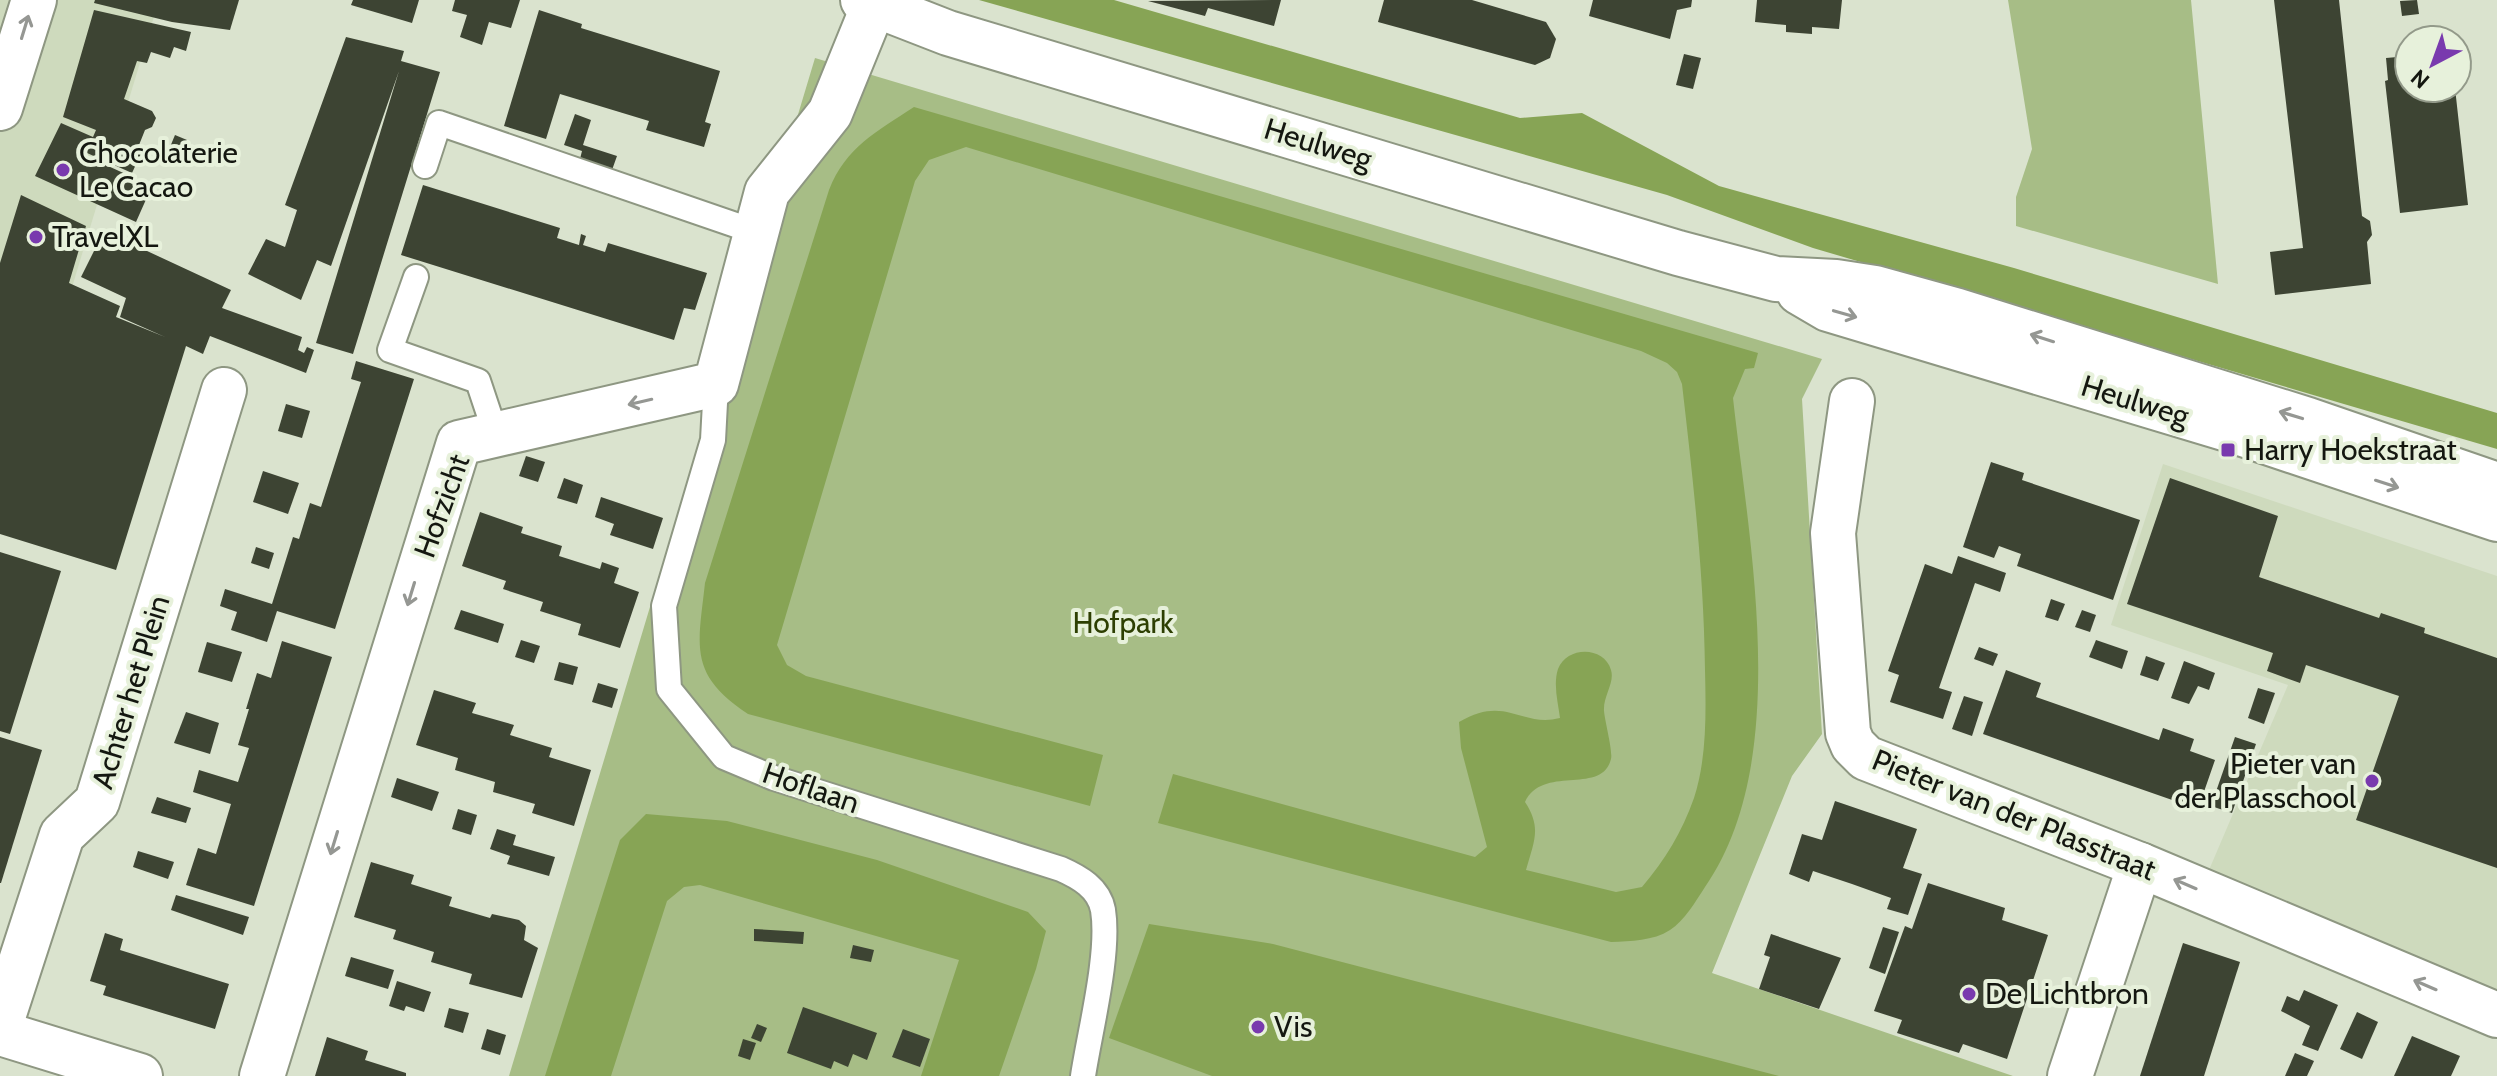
<svg xmlns="http://www.w3.org/2000/svg" width="2497" height="1076" font-family="Cabin,sans-serif">
	<style>
		.built { fill: #cedabd }
		.green { fill: #a7bd86 }
		.water { fill: #87a455 }
		.building { fill: #3d4433 }
		.lines { fill: none; stroke-linecap: round; stroke-linejoin: round }
		.lane-casing { stroke: #8e9782; stroke-width: 28 }
		.street-casing { stroke: #8e9782; stroke-width: 48 }
		.secondary-casing { stroke: #8e9782; stroke-width: 48 }
		.lane { stroke: #fff; stroke-width: 24 }
		.street { stroke: #fff; stroke-width: 44 }
		.secondary { stroke: #fff; stroke-width: 44 }
		.oneway { stroke: #959793 }
		.poi-dot { fill: #793aae; stroke: #e7f1db; stroke-width: 3 }
		.labels { text-anchor: middle; stroke-width: 8; stroke-linejoin: round; paint-order: stroke }
		.street-label { font-size: 30px; fill: #141710; stroke: #e7f1db }
		.poi-label { font-size: 30px; fill: #141710; stroke: #e7f1db; text-anchor: start }
		.park-label { font-size: 30px; fill: #2d3f02; stroke: #e7f1db }
	</style>
	<rect width="100%" height="100%" fill="#dae3ce"/>
	<g class="built">
		<path d="M0,0H159L0,525Z"/>
		<path d="M2163,464L2497,576V993L2206,877L2288,685L2111,625Z"/>
	</g>
	<g class="green">
		<path d="M2008,0H2191L2218,284L2016,226V197L2032,149Z"/>
		<path d="M815,58L1822,359L1802,399L1822,734L1792,776L1712,973L2013,1076H509Z"/>
	</g>
	<g class="water">
		<path d="M979,0H1114L1520,118L1582,113L1719,186L2014,268L2497,413V449L1813,248L1667,195Z"/>
		<path d="M914,107L1758,353L1754,368L1745,369L1733,398C1749,544 1793,760 1705,887C1696,901 1684,921 1670,930C1653,941 1631,941 1611,942L1158,823L1173,774L1475,857L1487,847L1461,748L1459,722C1506,694 1521,728 1560,718C1558,702 1553,685 1558,669C1567,646 1604,646 1611,670C1615,683 1603,696 1604,711C1605,722 1613,751 1611,759C1602,796 1543,764 1525,802C1542,828 1534,841 1526,870L1616,892L1642,887C1665,860 1682,832 1694,798C1707,758 1706,712 1705,670C1704,575 1693,479 1682,384L1677,372L1667,363L1641,351L966,147L929,160L915,181L777,645L787,665L806,676L1103,755L1090,806L748,714C688,674 698,647 705,583L829,190C846,147 876,132 914,107Z"/>
		<path d="M646,814L727,821L877,860L1028,912L1046,931L1036,969L999,1076H921L959,960L700,885L684,887L667,901L611,1076H545L620,840Z"/>
		<path d="M1149,924L1273,944L1779,1076H1212L1109,1038Z"/>
	</g>
	<g class="building">
		<path d="M95,0H239L230,30L172,22L94,3Z"/>
		<path d="M353,0H419L412,23L351,5Z"/>
		<path d="M455,0H520L511,28L489,22L482,45L460,37L467,15L452,11Z"/>
		<path d="M1281,0L1274,26L1208,8L1205,16L1148,1Z"/>
		<path d="M1384,0H1472L1546,22L1556,39L1550,58L1535,65L1378,22Z"/>
		<path d="M1593,0H1692L1691,7L1677,10L1670,39L1589,16Z"/>
		<path d="M1757,0H1842L1839,29L1812,27V34L1786,32V25L1755,22Z"/>
		<path d="M2274,0H2339L2362,216L2370,221L2372,235L2367,242L2371,284L2275,295L2270,252L2303,248Z"/>
		<path d="M2417,0L2419,14L2402,16L2400,1Z"/>
		<path d="M94,10L191,32L186,51L174,47L170,58L151,52L147,63L137,61L124,99L152,111L156,118L152,127L145,130L139,145L144,147L132,173L87,153L86,156L152,186L136,222L35,176L61,123L93,137L96,130L63,117Z"/>
		<path d="M539,10L582,24L581,28L720,71L705,122L711,124L704,147L646,130L649,121L560,94L546,139L504,126Z"/>
		<path d="M346,37L404,51L401,61L440,72L353,354L316,343L399,71L331,266L317,260L301,300L248,274L266,239L285,247L297,210L285,205Z"/>
		<path d="M1684,54L1701,58L1693,89L1676,85Z"/>
		<path d="M2409,56V88H2455L2468,205L2400,213L2385,81L2388,80L2386,58Z"/>
		<path d="M575,114L591,120L583,145L617,156L612,170L580,159L582,151L564,145Z"/>
		<path d="M175,135L187,140L182,152L170,147Z"/>
		<path d="M423,185L560,228L557,238L579,245L581,234L586,236L583,245L605,252L608,243L707,273L695,310L684,308L674,340L401,255Z"/>
		<path d="M21,195L86,226L69,283L120,306L116,317L165,337L120,317L126,298L81,277L104,231L231,290L222,308L302,337L298,350L304,353L307,347L314,350L306,373L210,336L203,354L186,346L116,570L0,534V263Z"/>
		<path d="M356,361L414,379L335,629L277,611L267,642L231,630L237,612L220,606L225,589L272,604L293,537L299,539L310,503L321,507L361,382L351,379Z"/>
		<path d="M286,404L310,411L302,438L278,431Z"/>
		<path d="M526,456L545,462L538,482L519,476Z"/>
		<path d="M1991,462L2024,473L2022,480L2140,520L2113,600L2017,566L2021,554L1999,546L1994,558L1963,547Z"/>
		<path d="M263,471L299,483L288,514L253,502Z"/>
		<path d="M564,478L583,485L577,504L557,498Z"/>
		<path d="M2170,478L2278,516L2259,577L2379,618L2381,613L2425,628L2424,633L2497,658V868L2356,820L2399,696L2306,665L2300,683L2267,671L2273,653L2127,604Z"/>
		<path d="M601,497L663,518L653,549L610,535L614,524L595,517Z"/>
		<path d="M480,512L523,527L521,533L562,546L559,556L600,569L602,562L619,568L614,583L639,592L620,648L578,635L581,624L540,611L543,602L503,589L506,581L462,566Z"/>
		<path d="M256,547L274,553L269,569L251,563Z"/>
		<path d="M0,552L61,571L10,734L0,731Z"/>
		<path d="M1958,556L2006,573L2000,592L1975,583L1939,688L1952,692L1943,719L1890,702L1899,675L1888,671L1925,564L1952,574Z"/>
		<path d="M2051,599L2065,604L2058,621L2045,617Z"/>
		<path d="M461,610L504,624L498,643L454,629Z"/>
		<path d="M2082,610L2096,615L2090,632L2075,627Z"/>
		<path d="M521,640L540,646L534,663L515,657Z"/>
		<path d="M2096,640L2128,651L2122,669L2089,657Z"/>
		<path d="M282,641L332,657L254,906L186,885L198,848L216,854L231,804L193,792L199,770L238,782L249,748L238,745L249,709H246L257,673L271,678Z"/>
		<path d="M207,642L242,652L232,682L198,672Z"/>
		<path d="M1979,647L1998,654L1993,666L1974,659Z"/>
		<path d="M2146,656L2165,663L2158,681L2140,675Z"/>
		<path d="M2184,661L2215,673L2209,690L2198,686L2189,704L2171,698Z"/>
		<path d="M559,662L578,667L573,685L554,680Z"/>
		<path d="M2006,670L2041,683L2036,697L2159,740L2163,728L2194,739L2190,751L2215,760L2198,809L1983,734Z"/>
		<path d="M598,683L618,689L612,708L592,702Z"/>
		<path d="M2258,688L2275,693L2264,724L2248,718Z"/>
		<path d="M434,690L476,703L472,713L514,725L510,735L552,748L549,757L591,770L574,826L532,813L535,804L493,792L495,782L455,770L458,758L416,745Z"/>
		<path d="M1964,696L1983,702L1972,736L1952,729Z"/>
		<path d="M186,712L219,723L210,754L174,743Z"/>
		<path d="M0,737L42,750L1,883H0Z"/>
		<path d="M2235,737L2256,744L2232,813L2211,806Z"/>
		<path d="M397,778L439,792L432,811L391,797Z"/>
		<path d="M157,797L191,808L186,823L151,813Z"/>
		<path d="M1835,801L1917,829L1903,868L1922,874L1908,915L1887,909L1891,898L1852,884L1813,871L1809,882L1789,874L1802,834L1822,840Z"/>
		<path d="M458,809L477,815L471,835L452,829Z"/>
		<path d="M497,829L516,835L513,845L555,857L549,876L507,864L510,856L490,849Z"/>
		<path d="M138,851L174,862L168,879L133,867Z"/>
		<path d="M371,862L414,875L411,884L452,897L449,906L490,918L492,914L519,920L526,926L524,940L538,948L522,998L469,984L472,974L431,962L434,952L393,939L396,930L354,917Z"/>
		<path d="M1928,883L2005,908L2002,920L2048,935L2007,1059L1963,1044L1959,1053L1897,1033L1902,1020L1874,1011L1905,926L1912,929Z"/>
		<path d="M176,895L249,917L243,935L171,910Z"/>
		<path d="M1883,927L1899,932L1885,974L1869,968Z"/>
		<path d="M754,929L804,932L803,944L754,941Z"/>
		<path d="M105,933L123,939L120,950L229,984L215,1029L103,995L106,986L90,981Z"/>
		<path d="M1771,934L1841,958L1819,1009L1759,989L1770,957L1764,955Z"/>
		<path d="M2183,943L2240,962L2204,1076H2140Z"/>
		<path d="M853,945L874,950L871,962L850,958Z"/>
		<path d="M351,957L394,970L388,989L345,976Z"/>
		<path d="M397,981L431,992L424,1012L406,1006L404,1011L389,1006Z"/>
		<path d="M2304,990L2338,1005L2318,1051L2302,1045L2310,1026L2281,1011L2287,996L2299,1001Z"/>
		<path d="M803,1007L877,1033L867,1060L853,1054L848,1067L834,1061L831,1069L787,1053Z"/>
		<path d="M449,1008L469,1013L463,1033L444,1027Z"/>
		<path d="M2357,1012L2378,1022L2362,1059L2340,1049Z"/>
		<path d="M757,1024L767,1028L761,1042L751,1038Z"/>
		<path d="M487,1029L506,1035L500,1055L481,1049Z"/>
		<path d="M903,1029L930,1039L920,1067L892,1057Z"/>
		<path d="M2412,1036L2460,1056L2451,1076H2394Z"/>
		<path d="M327,1037L368,1051L365,1060L406,1073V1076H315Z"/>
		<path d="M743,1039L756,1043L750,1060L738,1056Z"/>
		<path d="M2295,1053L2314,1061L2307,1076H2285Z"/>
	</g>
	<g class="lines">
		<g class="lane-casing">
			<g id="lane">
				<path d="M425,166L439,123L756,232"/>
				<path d="M416,277L390,350L478,381L496,435"/>
				<path d="M716,384L713,440L664,606L669,689L724,757L774,778L1061,869C1079,877 1099,888 1103,910C1110,954 1090,1030 1083,1076"/>
			</g>
		</g>
		<g class="street-casing">
			<g id="street">
				<path d="M1852,401L1833,533L1848,733L1853,745L1866,758L2140,865L2497,1015"/>
				<path d="M0,1026L62,835L97,802L224,390"/>
				<path d="M0,1033L140,1076"/>
				<path d="M262,1076L459,443L716,384L767,192L830,113L874,5"/>
				<path d="M2070,1076L2140,865"/>
			</g>
		</g>
		<g class="secondary-casing">
			<g id="secondary">
				<path d="M863,0L948,33L1678,253L1776,279L1836,282L1875,288L1958,311L2308,420L2497,485"/>
				<path d="M0,108L34,0"/>
				<path d="M1799,292L1828,309L2234,431L2497,519"/>
			</g>
		</g>
		<use href="#lane" class="lane"/>
		<use href="#street" class="street"/>
		<use href="#secondary" class="secondary"/>
	</g>
	<defs><path id="oneway-shaft" d="M-6 0H5M1.5-3L5.5 0L1.5 3" fill="none" stroke-width="1.6" stroke-linecap="round" stroke-linejoin="round" transform="scale(2)"/></defs>
	<g class="oneway">
		<use href="#oneway-shaft" transform="translate(25 27) rotate(-73)"/>
		<use href="#oneway-shaft" transform="translate(1845 314) rotate(16)"/>
		<use href="#oneway-shaft" transform="translate(2042 338) rotate(-162)"/>
		<use href="#oneway-shaft" transform="translate(640 402) rotate(167)"/>
		<use href="#oneway-shaft" transform="translate(2291 415) rotate(-163)"/>
		<use href="#oneway-shaft" transform="translate(2387 484) rotate(18)"/>
		<use href="#oneway-shaft" transform="translate(411 594) rotate(107)"/>
		<use href="#oneway-shaft" transform="translate(334 843) rotate(107)"/>
		<use href="#oneway-shaft" transform="translate(2185 884) rotate(-157)"/>
		<use href="#oneway-shaft" transform="translate(2425 985) rotate(-157)"/>
	</g>
	<g class="poi-dot">
		<circle cx="63" cy="170" r="8"/>
		<circle cx="36" cy="237" r="8"/>
		<rect x="2220" y="442" width="16" height="16" rx="4"/>
		<circle cx="2372" cy="781" r="8"/>
		<circle cx="1969" cy="994" r="8"/>
		<circle cx="1258" cy="1027" r="8"/>
	</g>
	<g class="labels">
		<g class="street-label">
			<text transform="translate(1318 144) rotate(17)" y="10">Heulweg</text>
			<text transform="translate(2135 401) rotate(17)" y="10">Heulweg</text>
			<text transform="translate(442 506) rotate(-70)" y="10">Hofzicht</text>
			<text transform="translate(131 692) rotate(-73)" y="10">Achter het Plein</text>
			<text transform="translate(811 788) rotate(19)" y="10">Hoflaan</text>
			<text transform="translate(2014 815) rotate(22)" y="10">Pieter van der Plasstraat</text>
		</g>
		<g class="poi-label">
			<text x="79" y="163">Chocolaterie<tspan x="79" dy="34">Le Cacao</tspan></text>
			<text x="52" y="247">TravelXL</text>
			<text x="2244" y="460">Harry Hoekstraat</text>
			<text x="2356" y="774" text-anchor="end">Pieter van<tspan x="2356" dy="34">der Plasschool</tspan></text>
			<text x="1985" y="1004">De Lichtbron</text>
			<text x="1274" y="1037">Vis</text>
		</g>
		<g class="park-label">
			<text x="1123" y="633">Hofpark</text>
		</g>
	</g>
	<g transform="translate(2433 64) rotate(221)"><circle r="38" fill="#e7f1db" stroke="#939a8a" stroke-width="2"/>
	<path d="M0-6L14 30L0 20L-14 30Z" fill="#793aae"/>
	<text y="-12" font-size="22" font-weight="bold" text-anchor="middle" fill="#141710">N</text>
	</g>
</svg>
